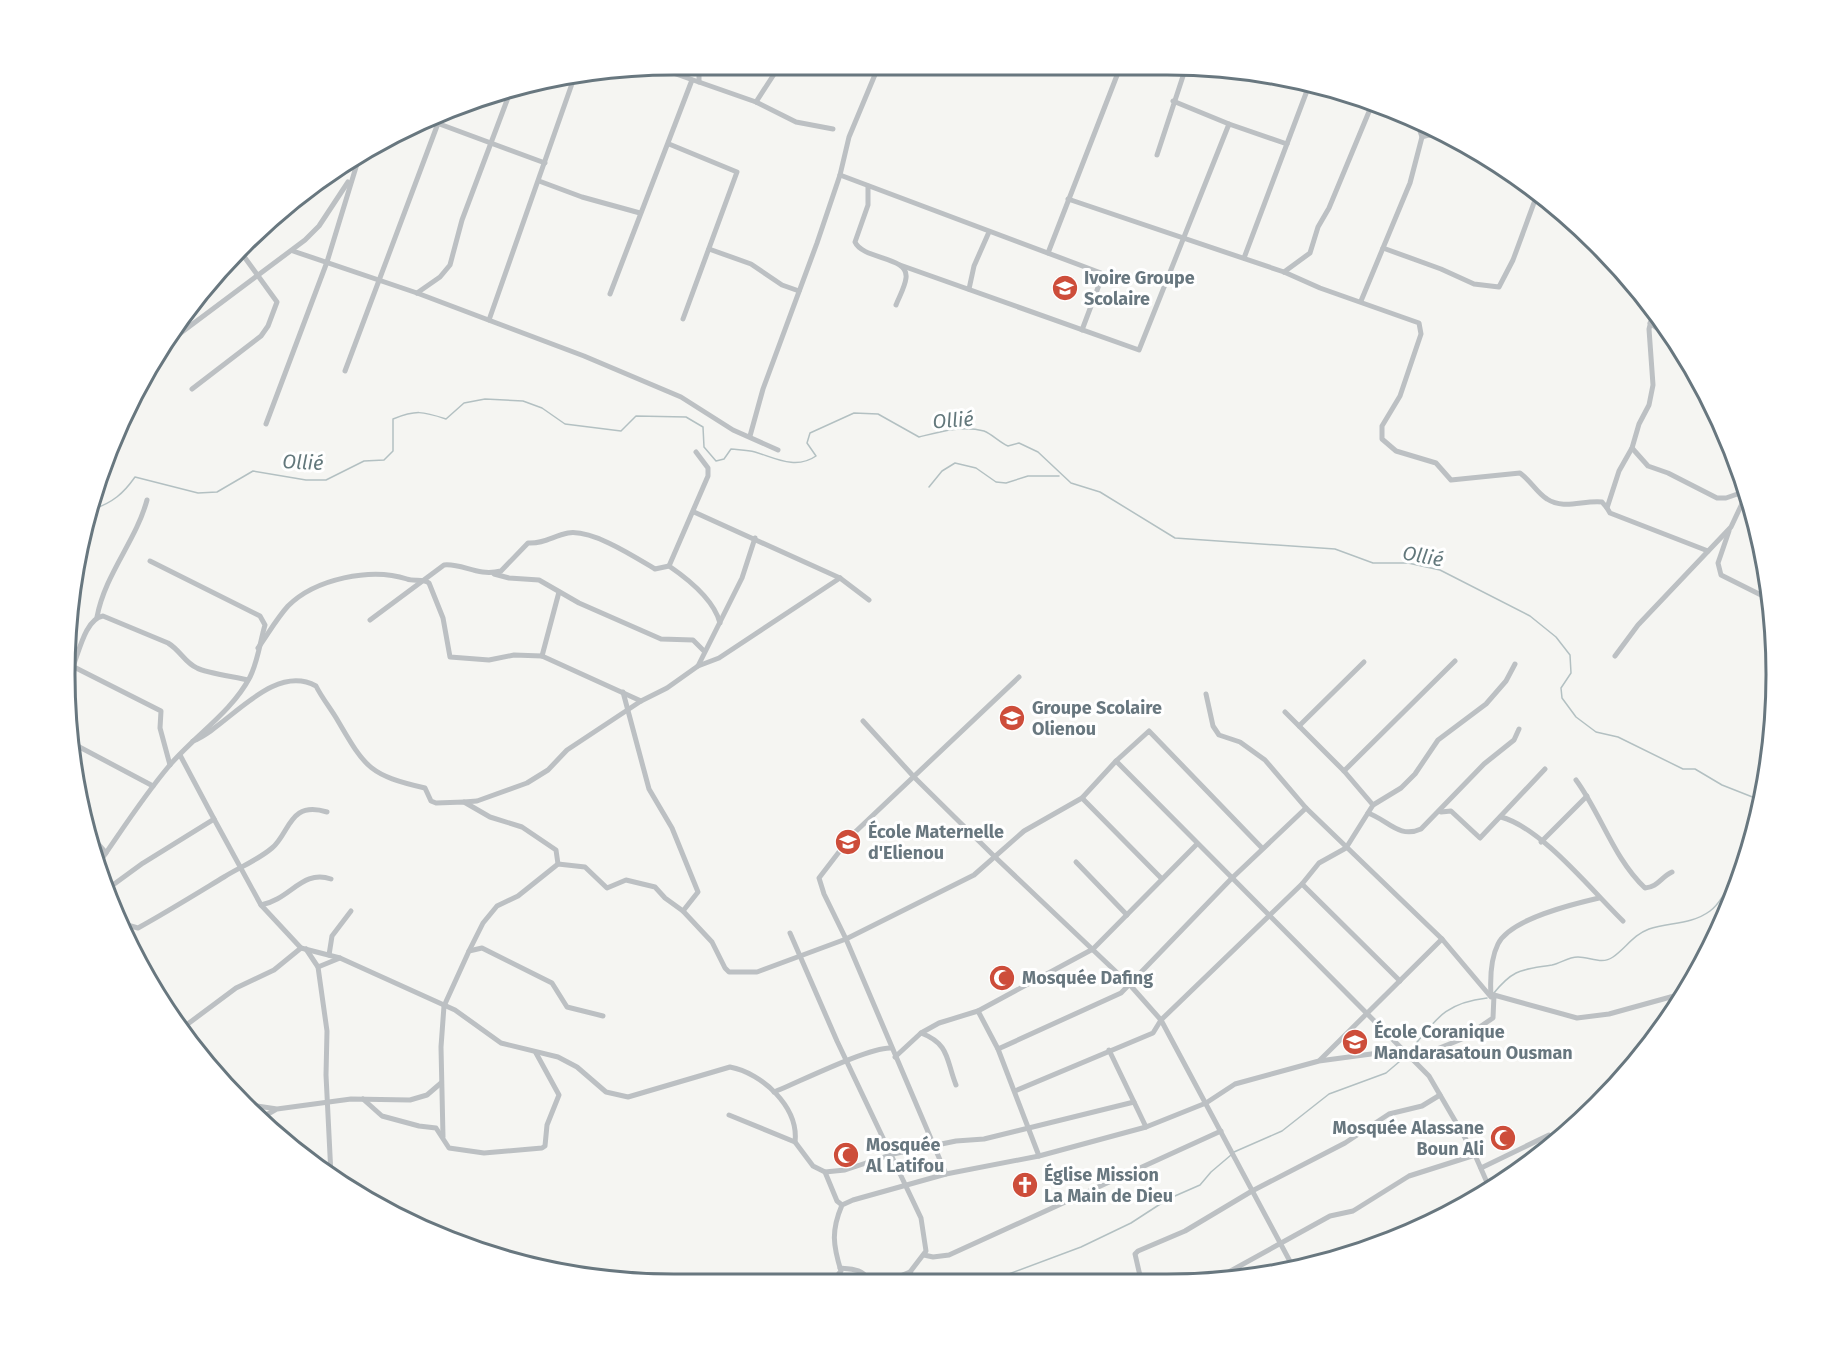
<svg xmlns="http://www.w3.org/2000/svg" width="1841" height="1349" font-family="'Fira Sans',sans-serif">
	<style>
		.lines { fill: none; stroke-linecap: round; stroke-linejoin: round }
		.stream { stroke: #b3c0c2; stroke-width: 1.5 }
		.minor { stroke: #bcc0c3; stroke-width: 5 }
		.labels { text-anchor: middle; stroke-width: 6; stroke-linejoin: round; paint-order: stroke }
		.poi-label { font-size: 18px; font-weight: bold; fill: #68777f; stroke: #fff; text-anchor: start }
		.water-label { font-size: 20px; font-style: italic; fill: #63787c; stroke: #fff }
		.rim { fill: none; stroke: #68777f; stroke-width: 3 }
	</style>
	<rect width="100%" height="100%" fill="#f5f5f2"/>
	<g class="lines">
		<g class="stream">
			<path d="M929,487L942,471L955,463L976,468L996,482L1006,483L1028,476H1059"/>
			<path d="M89,507L94,509C113,502 123,494 135,477L198,493L217,492L253,471L306,480H326L364,461L384,460L393,451V419C416,410 422,411 446,419L464,403L485,399L523,401L542,408L565,424L621,431L636,416L686,417L703,427L704,447L716,461L724,459L731,449C739,450 747,450 755,452C775,458 796,470 816,456L807,443L810,433L854,413L878,414L919,437C939,432 962,425 984,431C992,434 999,442 1008,446L1019,443L1038,452L1071,483L1100,492L1175,538L1335,549L1373,563H1408L1440,570L1530,616L1556,637L1570,655L1571,673L1561,688L1562,698L1576,717L1596,732L1618,737L1683,769H1695L1722,785L1755,798L1762,796"/>
			<path d="M1493,994C1514,968 1522,970 1552,965C1561,963 1568,957 1578,957C1590,957 1602,965 1613,957C1626,948 1633,935 1649,929C1669,922 1691,925 1710,911C1727,899 1736,862 1748,855"/>
			<path d="M1409,1052C1435,1021 1443,1003 1487,998"/>
			<path d="M1234,1152L1282,1131L1329,1094L1386,1073L1406,1056"/>
			<path d="M990,1281L1081,1247L1131,1223L1168,1199L1200,1185L1211,1172L1231,1155"/>
		</g>
		<g class="minor">
			<path d="M656,67L756,102L796,122L833,129"/>
			<path d="M1288,81L1308,88L1328,87"/>
			<path d="M699,82V65"/>
			<path d="M1173,101L1229,124"/>
			<path d="M756,102L780,65"/>
			<path d="M426,119L545,163"/>
			<path d="M1422,137C1442,129 1458,147 1478,152"/>
			<path d="M669,144L737,172L683,319"/>
			<path d="M1157,155L1186,67"/>
			<path d="M840,175L1101,273L1102,277L1082,330"/>
			<path d="M539,181L582,197L640,213"/>
			<path d="M868,186V205L855,242C863,260 909,256 906,278C905,287 899,297 896,305"/>
			<path d="M1068,199L1284,272L1320,288L1419,323L1421,334L1400,396L1382,426V439L1396,451L1436,463L1451,480L1520,473C1531,481 1537,493 1547,499C1564,510 1583,500 1602,502L1607,508"/>
			<path d="M1383,248L1441,269L1474,284L1499,287L1513,260L1538,192"/>
			<path d="M709,249L751,264L782,285L799,291"/>
			<path d="M293,251L417,293L584,356L681,397L733,430L778,450"/>
			<path d="M1048,253L1121,65"/>
			<path d="M1244,258L1308,88"/>
			<path d="M900,265L1139,350L1229,124L1287,144"/>
			<path d="M1284,272L1310,253L1318,227L1329,208L1373,102"/>
			<path d="M969,289L974,266L989,232"/>
			<path d="M417,293L440,277L450,265L462,220L512,87"/>
			<path d="M610,294L692,80"/>
			<path d="M1361,301L1410,183L1422,137L1416,119"/>
			<path d="M1654,309L1649,329L1653,385L1649,405L1639,424L1632,448L1619,471L1607,508L1610,513L1708,551"/>
			<path d="M489,320L574,78"/>
			<path d="M1650,323L1673,340"/>
			<path d="M170,341L305,240L319,226L348,182"/>
			<path d="M345,371L443,110"/>
			<path d="M192,389L261,336L268,326L277,302L240,251"/>
			<path d="M266,424L327,262L360,154"/>
			<path d="M750,436L763,389L817,243L840,175L849,137L879,65"/>
			<path d="M1632,448L1648,466L1668,473L1717,498H1726L1746,491"/>
			<path d="M694,512L840,578L869,600"/>
			<path d="M1729,531L1718,563L1721,575L1763,596L1769,621L1774,630"/>
			<path d="M669,566L708,476V468L696,452"/>
			<path d="M494,574L509,578L539,580L579,603L661,639L693,640L704,651"/>
			<path d="M97,617C105,574 136,541 147,500"/>
			<path d="M370,620L444,565C463,563 477,577 501,571L528,543C544,544 553,536 568,533C592,529 635,557 655,569L669,566C688,579 714,600 720,623"/>
			<path d="M258,648C268,634 277,618 288,606C315,579 371,567 407,579C414,582 422,578 429,583L443,618L450,657L489,660L514,655L542,656L641,701"/>
			<path d="M542,656L559,592"/>
			<path d="M1615,656L1638,625L1731,527L1747,493"/>
			<path d="M70,665L161,711L160,728L170,765"/>
			<path d="M698,666L719,658L840,578"/>
			<path d="M70,674C78,658 84,619 103,616L168,643C180,650 185,663 197,668C206,673 236,677 248,680"/>
			<path d="M623,692L649,789L672,828L698,892L683,911"/>
			<path d="M1206,694L1213,726L1219,735L1240,742L1265,760L1306,808L1442,939L1491,997L1494,995"/>
			<path d="M1285,712L1344,771L1373,805"/>
			<path d="M863,721L915,778L995,857L1130,985L1161,1020L1293,1267"/>
			<path d="M1299,726L1364,662"/>
			<path d="M193,741C227,728 272,662 316,686C322,698 331,709 338,721C366,769 370,775 425,788L431,801L436,803L464,802L490,817L522,827L556,850L558,864"/>
			<path d="M70,742L153,786"/>
			<path d="M180,755L214,819"/>
			<path d="M1116,761L1429,1076L1475,1155L1489,1187"/>
			<path d="M1344,771L1455,661"/>
			<path d="M1576,780C1601,814 1614,859 1645,888C1658,887 1661,877 1672,872"/>
			<path d="M1082,798L1162,879"/>
			<path d="M464,802L477,801L527,783L548,770L567,750L641,701L667,688L698,666L742,578L755,538"/>
			<path d="M1441,812L1451,811L1480,838L1545,769"/>
			<path d="M1368,813C1388,820 1399,839 1421,829L1484,764L1514,740L1519,729"/>
			<path d="M1501,817C1542,828 1592,891 1623,921"/>
			<path d="M92,837L106,853"/>
			<path d="M1541,842L1587,796"/>
			<path d="M1076,862L1127,915"/>
			<path d="M99,863C122,830 143,797 169,766C194,736 231,713 250,677C258,661 260,642 265,625L260,616L150,561"/>
			<path d="M1302,884L1400,981"/>
			<path d="M106,890L143,863L214,819L261,905L301,948L340,958L455,1010L501,1043L558,1057L577,1067L606,1092L628,1097L730,1067C762,1073 799,1107 795,1142L813,1166L825,1172L845,1170L893,1154L956,1141L984,1139L1134,1102"/>
			<path d="M261,905C291,899 302,869 331,879"/>
			<path d="M120,923L138,928C167,912 196,894 224,877C240,867 258,860 272,848C290,833 289,800 327,812"/>
			<path d="M790,933L837,1041L921,1218L926,1251L910,1272L915,1281"/>
			<path d="M306,949L318,967L327,1031L326,1075L331,1175"/>
			<path d="M469,951L483,923L497,906L518,896L558,864L585,867L607,888L626,880L655,887L665,898L683,911L712,942L725,968L729,972H757L846,939L974,875L1024,831L1082,798L1116,761L1149,731L1262,848"/>
			<path d="M329,955L332,936L351,911"/>
			<path d="M318,967L340,958"/>
			<path d="M1491,996C1490,979 1490,960 1498,944C1510,919 1573,904 1599,898"/>
			<path d="M978,1011L998,1049L1039,1156"/>
			<path d="M183,1027L229,1087"/>
			<path d="M181,1029L236,988L274,970L301,948"/>
			<path d="M921,1033C950,1044 946,1060 956,1085"/>
			<path d="M998,1049L1121,993L1231,879L1306,808"/>
			<path d="M1109,1050L1146,1127"/>
			<path d="M895,1057L921,1033L939,1023L978,1011L1093,949L1197,844"/>
			<path d="M1412,1059L1462,1039L1493,1018L1494,995L1577,1018L1609,1014L1685,993"/>
			<path d="M1320,1060L1442,939"/>
			<path d="M1015,1091L1153,1033L1161,1020L1302,884L1319,863L1346,848L1373,805L1401,788L1415,774L1438,740L1486,704L1506,681L1515,664"/>
			<path d="M774,1092C799,1082 869,1047 891,1048"/>
			<path d="M363,1099L382,1116L419,1126L436,1128L449,1148L484,1153L542,1148L545,1146L547,1125L559,1095L536,1053"/>
			<path d="M245,1104L277,1109L351,1099L410,1100L427,1095L441,1083"/>
			<path d="M729,1115L795,1142"/>
			<path d="M259,1119L275,1110"/>
			<path d="M443,1137L441,1047L444,1006L469,951L482,948L552,983L567,1007L603,1016"/>
			<path d="M1481,1168L1549,1135"/>
			<path d="M825,1172L837,1201L842,1205"/>
			<path d="M946,1174L846,939L824,894L819,878L852,835L1019,677"/>
			<path d="M924,1255L933,1257L949,1255L1221,1131"/>
			<path d="M840,1268C854,1269 863,1269 870,1282"/>
			<path d="M1216,1279L1330,1216L1353,1211L1409,1176L1475,1155"/>
			<path d="M1141,1280L1135,1254L1138,1251L1185,1231L1252,1191L1345,1143L1389,1114L1422,1106L1440,1095"/>
			<path d="M832,1282L841,1271C833,1245 831,1231 842,1205L853,1200L946,1174L1039,1156L1146,1127L1206,1103L1235,1084L1319,1061L1401,1050"/>
			<path d="M886,1282L910,1272"/>
		</g>
	</g>
	<defs>
		<g id="school-disc" transform="scale(1.35)"><circle r="9.5" fill="#cd4d3a" stroke="#fff"/><path d="M0-5L7-2L0 1L-7-2ZM-4 1L0 2.5L4 1V4Q0 6-4 4Z" fill="#fff"/></g>
		<g id="mosque-disc" transform="scale(1.35)"><circle r="9.5" fill="#cd4d3a" stroke="#fff"/><path d="M3.5-4.9A6 6 0 1 0 3.5 4.9A5 5 0 1 1 3.5-4.9Z" fill="#fff"/></g>
		<g id="church-disc" transform="scale(1.35)"><circle r="9.5" fill="#cd4d3a" stroke="#fff"/><path d="M-1.2-6h2.4v3.5h3.3v2.4h-3.3V6h-2.4V-.1h-3.3v-2.4h3.3Z" fill="#fff"/></g>
	</defs>
	<g fill-rule="evenodd">
		<use href="#school-disc" x="1065" y="288"/>
		<use href="#school-disc" x="1012" y="718"/>
		<use href="#school-disc" x="848" y="842"/>
		<use href="#mosque-disc" x="1002" y="978"/>
		<use href="#school-disc" x="1355" y="1042"/>
		<use href="#mosque-disc" x="1503" y="1138"/>
		<use href="#mosque-disc" x="846" y="1155"/>
		<use href="#church-disc" x="1025" y="1185"/>
	</g>
	<g class="labels">
		<g class="poi-label">
			<text x="1084" y="284">Ivoire Groupe<tspan x="1084" dy="21">Scolaire</tspan></text>
			<text x="1032" y="714">Groupe Scolaire<tspan x="1032" dy="21">Olienou</tspan></text>
			<text x="868" y="838">École Maternelle<tspan x="868" dy="21">d'Elienou</tspan></text>
			<text x="1022" y="984">Mosquée Dafing</text>
			<text x="1374" y="1038">École Coranique<tspan x="1374" dy="21">Mandarasatoun Ousman</tspan></text>
			<text x="1484" y="1134" text-anchor="end">Mosquée Alassane<tspan x="1484" dy="21">Boun Ali</tspan></text>
			<text x="866" y="1151">Mosquée<tspan x="866" dy="21">Al Latifou</tspan></text>
			<text x="1044" y="1181">Église Mission<tspan x="1044" dy="21">La Main de Dieu</tspan></text>
		</g>
		<g class="water-label">
			<text transform="translate(953 420) rotate(-4)" y="7">Ollié</text>
			<text transform="translate(303 462) rotate(3)" y="7">Ollié</text>
			<text transform="translate(1423 556) rotate(11)" y="7">Ollié</text>
		</g>
	</g>
	<path d="M0 0H1841V1349H0ZM674 75H1167A599 599 0 0 1 1766 674V675A599 599 0 0 1 1167 1274H674A599 599 0 0 1 75 675V674A599 599 0 0 1 674 75Z" fill="#fff" fill-rule="evenodd"/>
	<path class="rim" d="M674 75H1167A599 599 0 0 1 1766 674V675A599 599 0 0 1 1167 1274H674A599 599 0 0 1 75 675V674A599 599 0 0 1 674 75Z"/>
</svg>
